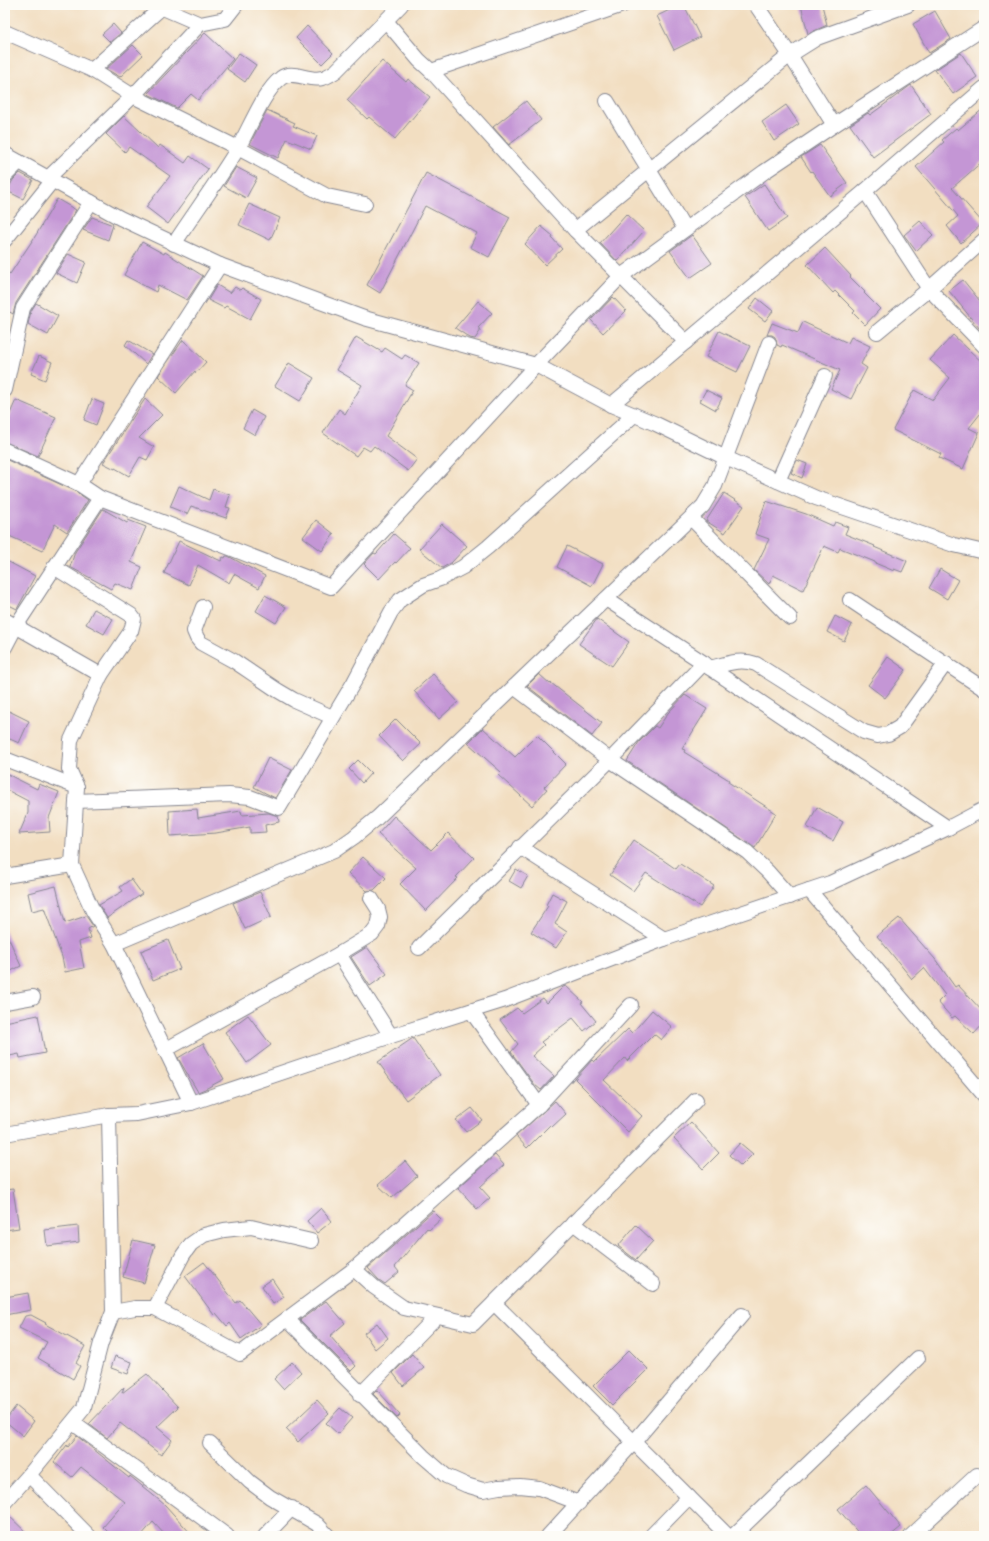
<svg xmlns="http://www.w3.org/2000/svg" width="989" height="1541" font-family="'Patrick Hand',sans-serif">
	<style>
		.building { fill: #c496d5 }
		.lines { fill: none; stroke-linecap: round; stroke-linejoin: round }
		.street-casing { stroke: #868690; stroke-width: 16 }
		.street { stroke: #fff; stroke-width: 14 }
	</style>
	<rect width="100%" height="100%" fill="#fdfcf7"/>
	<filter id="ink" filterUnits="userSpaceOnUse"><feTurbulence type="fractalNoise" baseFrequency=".025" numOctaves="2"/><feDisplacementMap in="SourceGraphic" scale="8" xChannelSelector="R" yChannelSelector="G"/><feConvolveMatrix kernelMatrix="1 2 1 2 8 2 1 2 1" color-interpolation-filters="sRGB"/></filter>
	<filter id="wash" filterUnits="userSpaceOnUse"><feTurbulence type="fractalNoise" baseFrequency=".012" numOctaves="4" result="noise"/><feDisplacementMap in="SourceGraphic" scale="16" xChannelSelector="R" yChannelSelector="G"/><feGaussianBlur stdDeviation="0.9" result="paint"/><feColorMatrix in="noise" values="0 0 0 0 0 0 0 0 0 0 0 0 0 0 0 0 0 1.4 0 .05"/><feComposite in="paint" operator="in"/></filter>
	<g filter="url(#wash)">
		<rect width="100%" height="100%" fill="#f2dec1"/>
		<g id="blocks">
			<g class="building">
				<path d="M680,5H684L700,37L674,50L657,16Z"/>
				<path d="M801,5H822L827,25L808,34Z"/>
				<path d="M935,11L951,39L929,53L913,24Z"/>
				<path d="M113,24L121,33L110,42L102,34Z"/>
				<path d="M307,26L333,53L322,64L296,38Z"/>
				<path d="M205,33L233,59L198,100L191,94L177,108L150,95L148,93Z"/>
				<path d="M133,45L143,55L120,77L106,69Z"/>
				<path d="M239,53L256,65L245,82L227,69Z"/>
				<path d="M961,53L977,77L953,94L935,70Z"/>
				<path d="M382,61L406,82L408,79L430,97L395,139L369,117L367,119L347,100Z"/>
				<path d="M911,85L931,114L873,157L850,125L868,113L870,115Z"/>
				<path d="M526,101L541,120L509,145L493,127Z"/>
				<path d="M786,105L799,124L774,141L762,122Z"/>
				<path d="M984,108V160L952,188L983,223L961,243L947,226L958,216L916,167L944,142L942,140L956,128L958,130Z"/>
				<path d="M267,110L295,123L293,126L317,136L311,149L287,139L278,158L250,144Z"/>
				<path d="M124,116L158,148L160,145L185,163L190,156L208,169L168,224L146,207L170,176L129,147L125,152L106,134Z"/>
				<path d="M820,145L847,183L830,196L812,171L811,172L801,157Z"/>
				<path d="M236,167L257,178L246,198L224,186Z"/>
				<path d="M20,173L33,180L23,199L7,191L13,180Z"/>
				<path d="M426,173L510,217L489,257L470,247L477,233L425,206L380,293L367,285Z"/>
				<path d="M764,184L787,218L768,231L745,197Z"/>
				<path d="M57,199L76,210L16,303L13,314L5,309V270L10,274L36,235Z"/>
				<path d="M249,204L280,218L270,240L239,225Z"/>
				<path d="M626,214L644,231L617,261L600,243Z"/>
				<path d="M92,217L113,225L108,240L83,230Z"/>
				<path d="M920,221L933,235L916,251L904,235Z"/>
				<path d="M541,226L553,236L552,238L562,249L545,265L525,244Z"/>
				<path d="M692,235L712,263L690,278L670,251Z"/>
				<path d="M142,242L164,254L165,252L203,276L187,300L158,285L156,292L124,275Z"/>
				<path d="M825,248L851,276L850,277L865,292L864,293L880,309L865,325L853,313L855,311L835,291L833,293L807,265Z"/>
				<path d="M68,254L86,262L77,283L56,273Z"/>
				<path d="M963,280L984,306V334L949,291Z"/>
				<path d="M217,285L230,293L235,287L240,290L242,288L261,299L250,319L226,306L224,308L208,300Z"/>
				<path d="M613,297L626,311L603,333L591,320Z"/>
				<path d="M757,298L773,311L765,321L749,309Z"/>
				<path d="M478,301L492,313L478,328L481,330L475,339L470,338L455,328Z"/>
				<path d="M36,303L58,316L48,335L28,324L31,311Z"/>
				<path d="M803,322L848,343L851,337L870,346L861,364L867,368L851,399L831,389L840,370L782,345L781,347L777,345L775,337L772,335H767L772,323L798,333Z"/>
				<path d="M719,331L750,346L737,372L706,357Z"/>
				<path d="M953,335L984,364V409L969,428L979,433L963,469L939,458L941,454L893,430L914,390L933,400L950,378L930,360Z"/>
				<path d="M356,337L382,352L385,348L402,359L405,355L419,363L405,385L413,390L386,436L417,459L408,471L374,446L370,451L363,447L356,456L323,433L339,409L345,414L362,385L337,370Z"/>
				<path d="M128,340L152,354L146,364L125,345Z"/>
				<path d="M183,340L206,362L196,373L195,371L176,393L158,376L178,347Z"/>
				<path d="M39,356L52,362L45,380L31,374Z"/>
				<path d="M289,363L314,378L300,401L275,386Z"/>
				<path d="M706,390L722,398L716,410L700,401Z"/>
				<path d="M92,399L104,404L96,425L84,420Z"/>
				<path d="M145,399L162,415L139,438L154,447L147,460L140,457L129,476L115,468V469L103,463Z"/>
				<path d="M16,400L56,417L38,456L5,442V425Z"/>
				<path d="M252,410L264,417L255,435L243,428Z"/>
				<path d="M5,459L75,491L88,500L67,532L55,524L42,551L5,534Z"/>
				<path d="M797,460L807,464L802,478L791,473Z"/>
				<path d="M179,486L209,500L213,489L230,495L226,507L230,508L226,518L191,506L187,514L170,507Z"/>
				<path d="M724,493L744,506L725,533L706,521Z"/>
				<path d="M766,501L806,514L833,526L835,522L848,527L845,534L875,546L874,547L907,561L902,572L894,569V571L875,563V562L840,548L838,552L824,546L803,590L773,575L769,584L754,570L769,539L755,534Z"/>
				<path d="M103,509L127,523L128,520L146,527L131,562L142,567L133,590L115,583L111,589L70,567L75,552Z"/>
				<path d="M316,520L334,534L322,551L303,537Z"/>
				<path d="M442,524L467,546L451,563L442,568L419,549Z"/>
				<path d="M394,534L410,548L396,563L395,562L379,579L364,564L374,553L376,554Z"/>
				<path d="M179,541L221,561L223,557L225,558L226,556H228L265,576L259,588L234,574L229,583L198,565L189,585L164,573Z"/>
				<path d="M567,546L603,564L592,586L557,567Z"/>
				<path d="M5,560L35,576L17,609L5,603Z"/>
				<path d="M940,569L958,580L947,599L929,588Z"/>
				<path d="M265,595L286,607L276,623L256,611Z"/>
				<path d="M94,609L113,619L104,634L86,624Z"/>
				<path d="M835,616L852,625L844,641L827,632Z"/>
				<path d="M597,619L629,642L612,666L579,644Z"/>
				<path d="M888,657L906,670L885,698L868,685Z"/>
				<path d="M433,674L458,702L439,719L414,691Z"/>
				<path d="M539,674L550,684L551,683L602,723L592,736L527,686Z"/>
				<path d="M685,695L707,709L682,749L685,750L684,752L729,780L728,782L776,813L755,848L627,761L639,742L655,726L658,728L668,713Z"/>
				<path d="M9,711L29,721L19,743L5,737V719Z"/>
				<path d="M396,719L421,744L403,761L379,736Z"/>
				<path d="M483,728L515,757L537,735L566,764L544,787L547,789L532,806L498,775L501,772L468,743Z"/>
				<path d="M268,758L292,770L275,798L254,787Z"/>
				<path d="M358,760L371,773L362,783L349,769Z"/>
				<path d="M5,773L37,789L39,784L59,792L49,818L50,832L19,834L28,813V801L5,789Z"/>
				<path d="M817,807L843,822L833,841L807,827Z"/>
				<path d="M197,809L198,818L241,811L242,815L269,813L278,816L279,822L265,825L266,832L250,833V827L216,833L170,836L169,811Z"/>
				<path d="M394,816L431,850L448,833L474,858L456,877L458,878L426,911L400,884L416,868L378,834Z"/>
				<path d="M634,840L676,869L680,864L714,886L700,907L646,873L633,891L610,875Z"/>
				<path d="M363,857L386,878L374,890L367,891L348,873Z"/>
				<path d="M516,869L528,876L521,888L509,881Z"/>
				<path d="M131,879L142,894L107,918L99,905L123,891L120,887Z"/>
				<path d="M56,886L65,923L86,916L93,926L88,929L91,938L79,942L84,968L65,972L62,957L44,908L32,911L28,893Z"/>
				<path d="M260,892L271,917L245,929L233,903Z"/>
				<path d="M552,893L567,901L555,924L567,932L556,948L531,932L548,906L546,905Z"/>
				<path d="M899,918L935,959L955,987L958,985L984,1013V1023L974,1034L955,1016L952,1018L938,1002L945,995L924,968L912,979L877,936Z"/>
				<path d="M5,930L21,966L5,974Z"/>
				<path d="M168,940L180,969L153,980L141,951Z"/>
				<path d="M367,947L387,974L370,986L351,957Z"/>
				<path d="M566,986L583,1002L581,1003L596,1021L584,1031L573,1018L541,1042L544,1045L532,1056L554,1076L541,1090L535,1085L511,1052L518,1044L500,1020L517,1008L522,1013L543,998L547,1003L563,987Z"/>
				<path d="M652,1010L672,1027L661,1040L654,1034L627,1061L625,1058L604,1080L642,1116L628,1132L575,1079L592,1060L594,1062L628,1029L632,1033Z"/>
				<path d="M38,1015L45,1053L20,1058L19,1054L5,1057V1022Z"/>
				<path d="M248,1015L271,1045L247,1063L225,1032Z"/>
				<path d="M413,1038L428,1060L429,1059L440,1075L406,1100L378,1062Z"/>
				<path d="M203,1043L224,1079L205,1089L198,1092L178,1058Z"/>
				<path d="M555,1101L566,1114L552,1127L550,1125L527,1148L516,1136Z"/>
				<path d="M472,1108L482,1120L466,1132L456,1120Z"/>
				<path d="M691,1122L719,1153L703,1169L674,1138Z"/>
				<path d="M740,1143L753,1154L741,1166L729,1155Z"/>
				<path d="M495,1155L504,1165L480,1187L490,1198L477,1209L458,1188Z"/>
				<path d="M405,1161L417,1176L392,1198L378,1185Z"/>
				<path d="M13,1189L19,1228L5,1230V1190Z"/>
				<path d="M321,1208L332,1221L317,1233L307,1221Z"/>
				<path d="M433,1211L441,1219L429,1230L427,1228L395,1267L399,1272L385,1284L379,1280L368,1268Z"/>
				<path d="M636,1225L653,1241L636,1260L618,1246Z"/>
				<path d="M78,1226L79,1242L47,1246L45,1230Z"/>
				<path d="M133,1240L155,1245L144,1283L123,1277Z"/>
				<path d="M204,1262L236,1303L240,1300L261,1325L241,1339L230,1323L227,1326L216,1313L214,1315L185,1276Z"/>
				<path d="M272,1279L284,1297L273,1304L262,1286Z"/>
				<path d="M28,1293L31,1310L5,1315V1297Z"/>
				<path d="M326,1301L345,1323L330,1336L356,1366L351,1371L300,1320Z"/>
				<path d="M31,1315L46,1323L45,1324L85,1346L76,1363L80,1366L73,1379L38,1358L47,1342L19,1328L25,1316Z"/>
				<path d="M377,1323L388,1338L375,1349L364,1333Z"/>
				<path d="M629,1350L648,1369L612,1405L593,1386Z"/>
				<path d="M412,1354L424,1368L403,1386L393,1373Z"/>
				<path d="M115,1356L132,1362L128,1374L111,1368Z"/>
				<path d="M292,1362L301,1372L283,1389L274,1379Z"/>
				<path d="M147,1374L178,1407L157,1427L172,1440L161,1455L120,1423L107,1438L89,1424L124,1387L122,1393Z"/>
				<path d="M377,1390L400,1415L397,1418L373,1394Z"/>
				<path d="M317,1400L329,1413L298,1442L286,1429Z"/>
				<path d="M16,1406L34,1421L23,1436L5,1421Z"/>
				<path d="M340,1408L352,1418L338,1434L326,1423Z"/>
				<path d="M77,1436L129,1478L130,1476L165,1505L193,1536H166L153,1522L141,1536H112L103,1527L125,1502L81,1467L72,1477L54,1462L67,1445L68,1447Z"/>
				<path d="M866,1485L901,1527L890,1536H861L838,1509Z"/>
				<path d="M5,1512L30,1536H5Z"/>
			</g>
		</g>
	</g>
	<g filter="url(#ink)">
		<use href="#blocks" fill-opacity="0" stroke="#868690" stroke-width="1"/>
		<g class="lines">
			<g class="street-casing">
				<g id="street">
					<path d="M156,5L200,24"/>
					<path d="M756,5L790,55L834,125"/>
					<path d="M386,21L419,60L431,71L575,230L686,342"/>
					<path d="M5,32L92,70L133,96L238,148L327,196L365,204"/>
					<path d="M92,70L161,8"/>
					<path d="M431,71L623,5"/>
					<path d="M607,101L685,229"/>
					<path d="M5,154L120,218L220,265L364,318L536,365L611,405L656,424L726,458L816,498L954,545L984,552"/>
					<path d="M5,176L19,162"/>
					<path d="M48,178L133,96L200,24L225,19L236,5"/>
					<path d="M865,191L929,289L984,346"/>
					<path d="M575,230L790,55L817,38L908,5"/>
					<path d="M5,240L53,180"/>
					<path d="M174,244C195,212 218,181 238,148C250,128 263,92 281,78C292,69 309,82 322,78C327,77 331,74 336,71L401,5"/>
					<path d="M877,332L929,289L984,240"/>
					<path d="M5,390L23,308L91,202"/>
					<path d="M611,405L865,191L984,88"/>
					<path d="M5,450L79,484L100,498L331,587L536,365L621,276L764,172L834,125L984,28"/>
					<path d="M778,481L825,376"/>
					<path d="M79,484L220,265"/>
					<path d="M691,518L790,618"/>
					<path d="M54,567L131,615L134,619L131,631L101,675"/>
					<path d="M606,599L704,663L710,668L948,828"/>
					<path d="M850,600L984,689"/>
					<path d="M203,607L194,631L197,638L201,643L234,661L277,690L294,700L332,717"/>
					<path d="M5,620L101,675L71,740L69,769L77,787L72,865L93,911L114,944L191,1103"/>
					<path d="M5,647L16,626L100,498"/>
					<path d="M710,668C726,664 740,658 756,664L864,732L878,736L888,734L900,727L946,663"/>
					<path d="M514,687L610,760L747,852L768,872L790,897"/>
					<path d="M5,759L77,787"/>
					<path d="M76,801L229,795L250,797L279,808L354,682L391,612L400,600L423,585L440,579L463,567L488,547L634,415"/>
					<path d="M520,847L664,939"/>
					<path d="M5,876L72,865"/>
					<path d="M809,890L984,1095"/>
					<path d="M114,944L334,851L354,837L377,818L703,506L715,486L769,343"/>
					<path d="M419,948L610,760L704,663"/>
					<path d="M339,954L391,1036"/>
					<path d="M5,1002L33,997"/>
					<path d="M471,1011L539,1105"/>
					<path d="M165,1050L339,954L372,934L378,926L380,917L378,909L371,898"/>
					<path d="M5,1134L109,1115L137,1114L191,1103L391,1036L505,1000L664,939L830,883L948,828L984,809"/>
					<path d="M573,1223L653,1284"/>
					<path d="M354,1269L374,1287L404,1308L473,1324L696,1100"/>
					<path d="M494,1303L728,1536"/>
					<path d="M155,1308L183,1255L191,1244L204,1235L224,1230L251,1227L311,1241"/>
					<path d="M113,1312L135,1308H155L240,1354L354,1269L539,1105L631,1005"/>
					<path d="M287,1319L423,1456L446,1476L466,1485L483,1490L499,1487L520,1486L539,1488L579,1503"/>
					<path d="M360,1395L437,1316"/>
					<path d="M73,1423L227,1536"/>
					<path d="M210,1443L250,1482L270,1497L317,1524L328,1536"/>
					<path d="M29,1475L89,1536"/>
					<path d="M5,1502L29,1475L84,1408L101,1343L113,1312L109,1115"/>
					<path d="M265,1536L292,1508"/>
					<path d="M548,1536L634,1442L742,1315"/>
					<path d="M651,1536L689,1497"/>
					<path d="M733,1536L918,1358"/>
					<path d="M911,1536L977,1475"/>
				</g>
			</g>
			<use href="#street" class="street"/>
		</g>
	</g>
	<rect width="989" height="1541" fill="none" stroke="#fdfcf7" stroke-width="20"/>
</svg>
